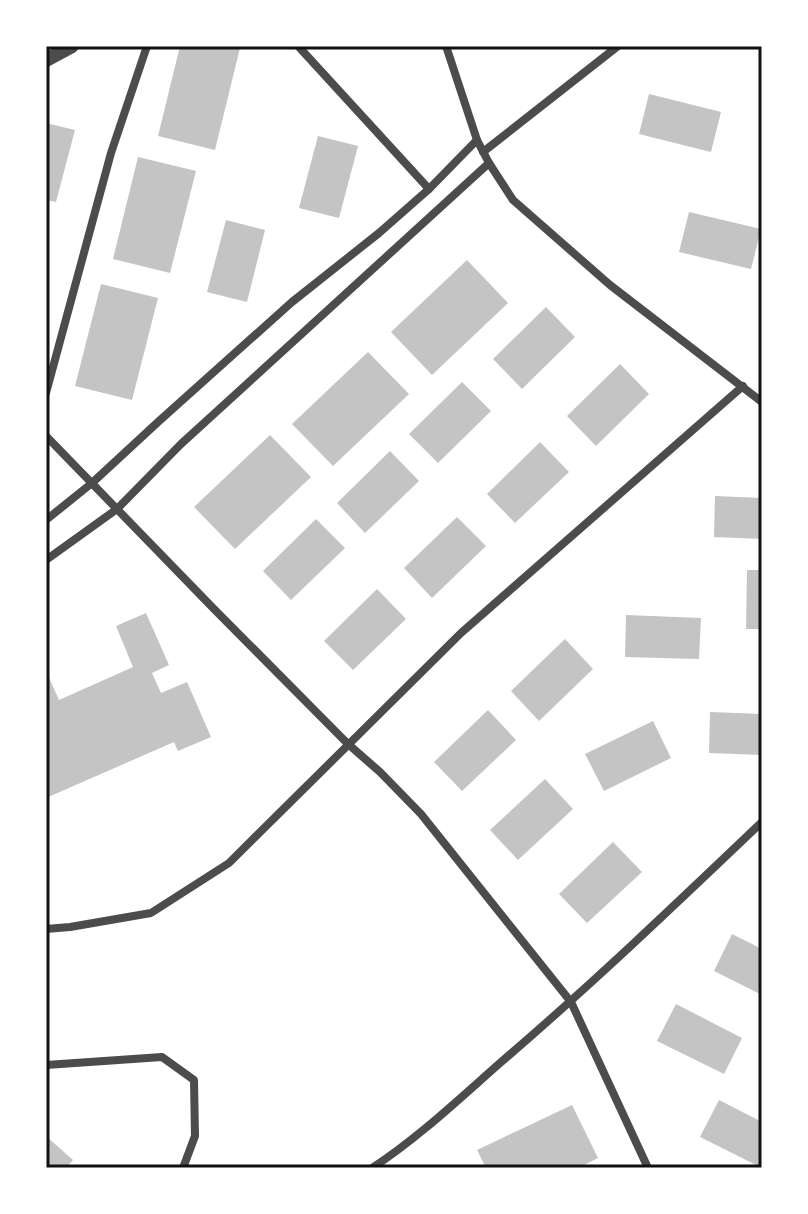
<svg xmlns="http://www.w3.org/2000/svg" width="808" height="1214" font-family="'Source Serif 4',serif">
	<style>
		.building { fill: #c4c4c4 }
		.lines { fill: none; stroke-linecap: round; stroke-linejoin: round }
		.minor { stroke: #4c4c4c; stroke-width: 8 }
		.tertiary { stroke: #4c4c4c; stroke-width: 14 }
		.neatline { fill: none; stroke: #111; stroke-width: 3 }
	</style>
	<rect width="100%" height="100%" fill="#fff"/>
	<g class="building">
		<path d="M180,46H231L240,48L215,150L158,136Z"/>
		<path d="M649,94L721,112L711,152L639,134Z"/>
		<path d="M46,123L75,130L56,202L46,200Z"/>
		<path d="M318,136L358,146L339,218L299,208Z"/>
		<path d="M138,157L196,171L170,273L113,259Z"/>
		<path d="M689,212L761,229L751,269L679,252Z"/>
		<path d="M226,220L265,230L247,302L207,292Z"/>
		<path d="M467,260L508,303L432,375L391,332Z"/>
		<path d="M101,284L158,298L132,400L75,386Z"/>
		<path d="M546,307L575,337L522,389L493,359Z"/>
		<path d="M368,352L409,394L333,466L292,424Z"/>
		<path d="M620,364L649,394L596,446L567,416Z"/>
		<path d="M462,382L491,411L438,463L409,434Z"/>
		<path d="M270,435L311,477L235,549L194,507Z"/>
		<path d="M540,442L569,472L515,523L487,494Z"/>
		<path d="M390,451L419,481L365,533L337,503Z"/>
		<path d="M715,496L762,498V539L714,537Z"/>
		<path d="M457,517L486,546L432,598L404,568Z"/>
		<path d="M316,519L345,548L291,600L263,571Z"/>
		<path d="M747,570H762V629H746Z"/>
		<path d="M377,589L406,619L353,670L324,641Z"/>
		<path d="M146,613L169,665L152,673L161,693L187,682L211,737L178,751L174,742L46,798V671L59,700L133,667L116,626Z"/>
		<path d="M626,615L701,618L699,659L625,657Z"/>
		<path d="M565,639L593,669L539,721L511,691Z"/>
		<path d="M488,710L516,740L462,791L434,762Z"/>
		<path d="M710,712L762,714V755L709,753Z"/>
		<path d="M653,721L671,758L604,791L585,754Z"/>
		<path d="M545,779L573,809L518,860L490,830Z"/>
		<path d="M613,842L642,872L587,923L559,894Z"/>
		<path d="M732,934L762,949V995L714,971Z"/>
		<path d="M676,1004L742,1038L724,1074L657,1041Z"/>
		<path d="M719,1100L762,1122V1168L700,1137Z"/>
		<path d="M572,1105L598,1158L578,1168H486L477,1150Z"/>
		<path d="M46,1136L73,1160L66,1168H46Z"/>
	</g>
	<g class="lines">
		<g class="minor">
			<path d="M298,46L429,189"/>
			<path d="M446,46L477,140L489,163L513,200L610,285L762,402"/>
			<path d="M483,152L618,46"/>
			<path d="M46,393L111,153L147,46"/>
			<path d="M46,436L214,609L348,744L380,772L421,814L571,1002L648,1168"/>
			<path d="M46,520L92,483L158,422L292,302L379,233L429,189L477,140"/>
			<path d="M46,560L117,509L181,444L489,163"/>
			<path d="M46,929L70,927L151,913L229,863L461,633L743,386"/>
			<path d="M46,1065L162,1057L194,1080L195,1136L183,1168"/>
			<path d="M372,1168C418,1138 459,1099 500,1063C590,986 676,904 762,822"/>
		</g>
		<path class="tertiary" d="M46,60L72,46"/>
	</g>
	<rect width="808" height="1214" fill="none" stroke="#ffffff" stroke-width="96"/>
	<rect x="48" y="48" width="712" height="1118" class="neatline"/>
</svg>
